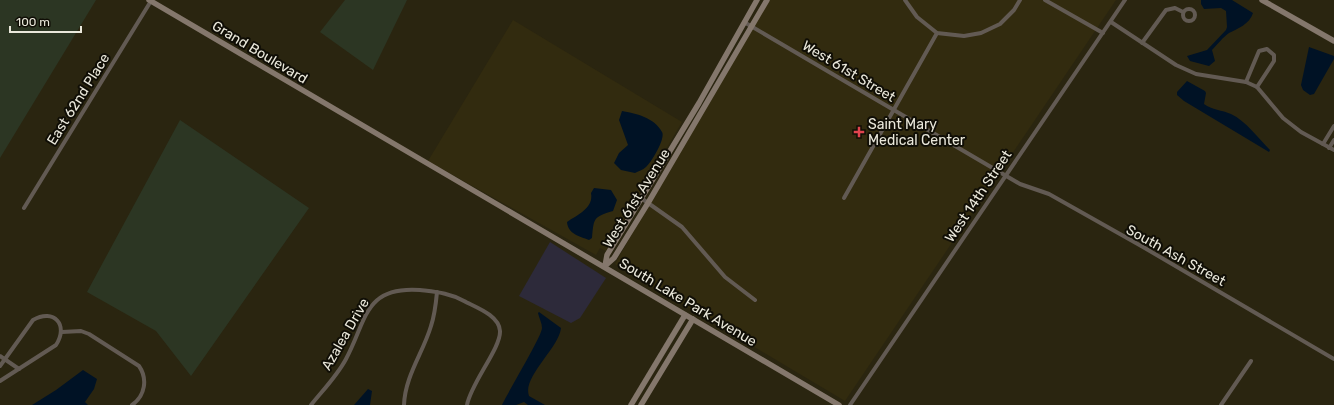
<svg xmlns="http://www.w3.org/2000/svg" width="1334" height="405" font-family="Rubik,sans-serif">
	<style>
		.commercial { fill: #2d2a3a }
		.built { fill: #322b0f }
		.green { fill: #2c3623 }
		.water { fill: #001225 }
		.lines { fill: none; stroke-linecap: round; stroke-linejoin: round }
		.street { stroke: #625a53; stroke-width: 4 }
		.secondary { stroke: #84776c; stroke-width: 5.5 }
		.health-dot { fill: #e0444e; stroke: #100e06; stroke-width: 1.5 }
		.labels { text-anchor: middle; stroke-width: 4; stroke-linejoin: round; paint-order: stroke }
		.street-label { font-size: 14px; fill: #eae8db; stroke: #100e06 }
		.poi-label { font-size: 14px; fill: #eae8db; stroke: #100e06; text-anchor: start }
	</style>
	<rect width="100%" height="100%" fill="#2a2510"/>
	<path class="commercial" d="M550,242L606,278L580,318L571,323L519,296Z"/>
	<g class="built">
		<path d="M765,0H1116L845,401L615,264Z"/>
		<path d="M513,20L682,122L606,251L600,248L596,255L428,161Z"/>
	</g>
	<g class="green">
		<path d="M0,0H96L0,158Z"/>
		<path d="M345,0H407L373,70L320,32Z"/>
		<path d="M180,120L309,208L191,376L156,331L87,292Z"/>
	</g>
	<g class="water">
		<path d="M1201,0H1232L1253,13C1250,24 1237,29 1229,33C1223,37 1217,45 1212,50L1215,61L1209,66L1190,61L1187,56L1207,50L1226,30L1227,27L1226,11L1221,8L1204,9L1201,4Z"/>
		<path d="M1309,47L1334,56V59L1314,94L1310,95L1303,90L1301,85Z"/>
		<path d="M1187,81L1205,91L1206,93L1204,104C1212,110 1222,110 1231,114C1246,121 1258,138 1270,150L1269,152L1184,101L1177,95V92Z"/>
		<path d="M622,111C635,113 655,118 662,132C666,138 651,163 646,167C643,170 638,171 635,173L621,170L614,163L619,153L628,145L619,120Z"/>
		<path d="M594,188L611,190L617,200L613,211C593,217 594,218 592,238L589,240C579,236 568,234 567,222C577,215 594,208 591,193Z"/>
		<path d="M539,312L561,328C559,348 522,377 529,396L545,405H528L524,402L516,405H502C508,392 542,336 542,328C542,323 539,318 538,313Z"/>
		<path d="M83,370L97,379L94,389L85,402L88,405H32L56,390Z"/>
		<path d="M368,389L372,391L370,405H354Z"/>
	</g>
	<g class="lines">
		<g class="street">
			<path d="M905,0L917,17L937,33L964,36L981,33L1000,24L1014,10L1020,0"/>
			<path d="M1045,0L1103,33"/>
			<circle cx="1189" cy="15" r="6"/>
			<path d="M744,22L1020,184L1049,194L1143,247L1334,359"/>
			<path d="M1111,22L1176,65L1196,74L1246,82L1257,87L1283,118L1301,132L1334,150"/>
			<path d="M1142,43L1166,10L1175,8L1183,12"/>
			<path d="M1246,82L1259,51L1267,49L1274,55V61L1257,87"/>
			<path d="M1323,144L1334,126"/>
			<path d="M1329,148L1334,140"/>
			<path d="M641,198L682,227L725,277L755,300"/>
			<path d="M844,198L937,33"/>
			<path d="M24,208L151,1"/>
			<path d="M62,332L81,331L89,334L139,366C148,379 145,396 132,405"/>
			<path d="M0,356L19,369"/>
			<path d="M0,366L33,320C54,308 69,325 56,345L0,381"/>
			<path d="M311,405C323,390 337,376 346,359C367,320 364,286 420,290C436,292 450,293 464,301C475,307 499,315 500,331C501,348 471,383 467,405"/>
			<path d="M404,405C405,376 423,353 431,326C435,314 436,303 437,292"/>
			<path d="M850,405L1125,0"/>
			<path d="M1221,405L1251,361"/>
		</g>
		<g class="secondary">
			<path d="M149,0C378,136 610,269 839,405"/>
			<path d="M1262,0L1334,41"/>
			<path d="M605,266L614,258L648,203L767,0"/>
			<path d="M605,266L607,255L699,103L757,0"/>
			<path d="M631,405L685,315"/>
			<path d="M641,405L693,319"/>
		</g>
	</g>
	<path class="health-dot" d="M857 126h4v4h4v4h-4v4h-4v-4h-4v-4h4z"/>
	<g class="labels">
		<g class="street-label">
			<text transform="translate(260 52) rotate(31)" y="5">Grand Boulevard</text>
			<text transform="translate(849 71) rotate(31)" y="5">West 61st Street</text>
			<text transform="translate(78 99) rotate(-58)" y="5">East 62nd Place</text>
			<text transform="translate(978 196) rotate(-56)" y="5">West 14th Street</text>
			<text transform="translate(636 198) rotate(-58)" y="5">West 61st Avenue</text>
			<text transform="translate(1176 255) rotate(29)" y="5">South Ash Street</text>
			<text transform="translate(688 302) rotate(31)" y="5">South Lake Park Avenue</text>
			<text transform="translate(345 334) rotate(-60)" y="5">Azalea Drive</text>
		</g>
		<g class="poi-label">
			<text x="868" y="129">Saint Mary<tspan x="868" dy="16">Medical Center</tspan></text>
		</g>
	</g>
	<path d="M10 26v6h71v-6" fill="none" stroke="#eae8db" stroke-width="2"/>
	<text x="16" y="26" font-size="12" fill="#eae8db" stroke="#100e06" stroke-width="3" paint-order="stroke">100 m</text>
</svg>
